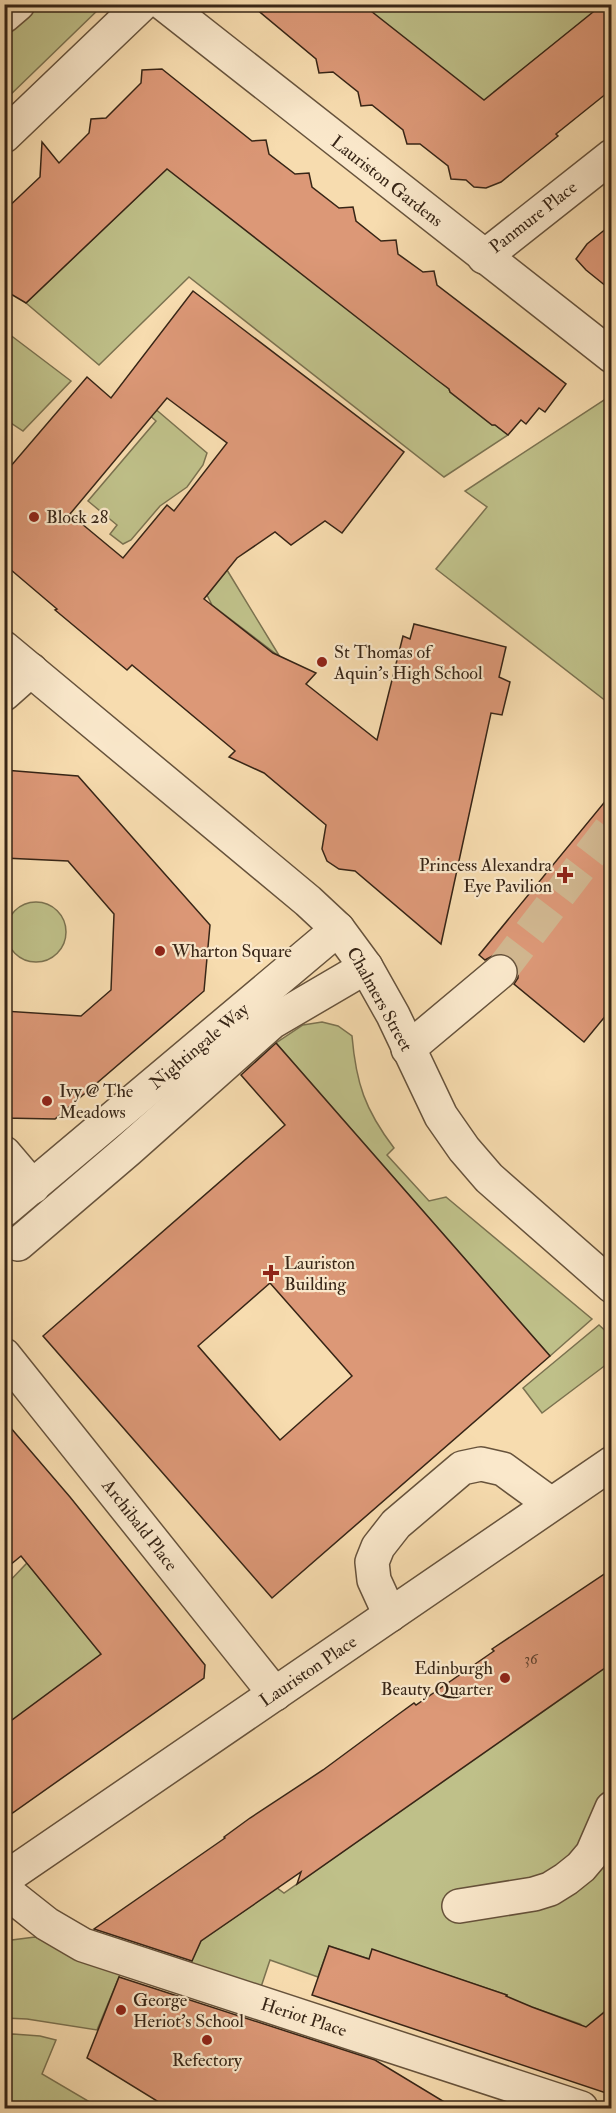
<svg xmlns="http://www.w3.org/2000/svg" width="616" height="2113" font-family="'IM FELL Double Pica',serif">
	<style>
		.green { fill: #bfc089; stroke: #7b7250; stroke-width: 1.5 }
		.building { fill: #dc9877; stroke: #372516; stroke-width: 1.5; fill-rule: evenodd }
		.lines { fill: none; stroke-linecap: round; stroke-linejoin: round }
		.minor-tunnel { stroke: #d1b790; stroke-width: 33; stroke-dasharray: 33 16; stroke-linecap: butt }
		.minor-casing { stroke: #67533c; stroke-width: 36 }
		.minor { stroke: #fae8cb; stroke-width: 33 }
		.poi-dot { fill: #8f2418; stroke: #fae8cb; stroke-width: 2 }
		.labels { text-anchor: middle; stroke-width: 4.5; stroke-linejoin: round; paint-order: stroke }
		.number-label { font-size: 15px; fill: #60422e }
		.street-label { font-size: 18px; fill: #372516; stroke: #fae8cb }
		.poi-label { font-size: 18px; fill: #372516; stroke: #fae8cb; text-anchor: start }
	</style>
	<rect width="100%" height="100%" fill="#f7dcaf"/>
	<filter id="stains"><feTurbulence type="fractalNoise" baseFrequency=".00333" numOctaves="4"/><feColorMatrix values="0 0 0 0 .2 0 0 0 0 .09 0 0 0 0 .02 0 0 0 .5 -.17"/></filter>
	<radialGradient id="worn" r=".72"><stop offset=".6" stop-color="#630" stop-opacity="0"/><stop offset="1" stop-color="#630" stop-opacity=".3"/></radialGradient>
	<g class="green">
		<path d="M5,5H103L5,100Z"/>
		<path d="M362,5H603L494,92V96L485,109Z"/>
		<path d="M175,161L449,389L450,392L492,425H495L508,435L444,477L189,277L99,365L26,303Z"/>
		<path d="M5,331L71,381L23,431L5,419Z"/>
		<path d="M133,390L207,453L203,465L187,487L160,506L131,540L123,544L110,534L117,525L88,501L156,421L125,393Z"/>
		<path d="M610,396L612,397L611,705L436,569L487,507L465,491Z"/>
		<path d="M227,570L280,657L212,605L207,595Z"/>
		<circle cx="36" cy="932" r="30"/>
		<path d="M322,1022L338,1026L352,1036C356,1083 365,1110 394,1148L387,1155L429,1201L446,1197L592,1319L550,1356L276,1043L303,1025Z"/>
		<path d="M599,1325L611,1336V1361L542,1413L523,1388Z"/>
		<path d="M27,1563L110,1665L4,1726V1587Z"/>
		<path d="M611,1653V2006L585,2028L580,2024L506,1998L507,1995L390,1956L369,1959L329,1946L318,1977L270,1960L259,1993L188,1968L201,1941L277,1888L284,1893L591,1678Z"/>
		<path d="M35,1937L122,1970L97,2030L27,2019L5,2018L4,1941Z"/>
		<path d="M13,2034L40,2036L56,2040L42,2074L100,2108H5V2035Z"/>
	</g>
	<g class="building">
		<path d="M250,4H362L484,100L603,4H612V89L556,134L558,136L501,182L486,188L474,187L466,180L451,179L448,166L420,144H407L403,130L372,105L361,106L358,92L333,72L319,73L316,59Z"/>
		<path d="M162,69L252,141L266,140L269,154L295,174L309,173L312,187L339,208L353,207L356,221L381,241L396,240L398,254L423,272L434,271L437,285L566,384L545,412L539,408L526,424L521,420L508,435L495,425H492L450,392L449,389L437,380L167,169L26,303L4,290V211L40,177L42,142L59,163L89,133L91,119L106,118L141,83L142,70Z"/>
		<path d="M612,224V291L586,270L576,259L587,244Z"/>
		<path d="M193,291L404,452L342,533L325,521L291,545L275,532L237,558L204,599L273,653L316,673L306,684L377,740L403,636L410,639L414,624L506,647L499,677L510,682L502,715L491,713L441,944L355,871L339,869L327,861L322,849L326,825L264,773L229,757L235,751L132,665L127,670L55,610L57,609L4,564V474L87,377L111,398ZM167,398L227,443L174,511L167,505L123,558L70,514Z"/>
		<path d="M4,770L78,776L210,925L204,991L55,1119L4,1118V1011L81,1016L111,990L114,914L68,861L4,858Z"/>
		<path d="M612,793V1008L584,1042L514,984L518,978V969L514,960L506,954H496L485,960L479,955Z"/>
		<path d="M276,1043L550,1356L272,1598L43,1336L285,1125L241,1075ZM270,1283L352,1376L280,1440L198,1346Z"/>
		<path d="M4,1420L70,1497L205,1665L204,1678L4,1819V1726L101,1654L21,1556L4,1570Z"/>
		<path d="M612,1569V1663L297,1884L301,1872L201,1941L192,1961L94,1929L225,1838L224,1837L250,1818L323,1770L396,1716L414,1703L416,1705L494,1651L492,1649Z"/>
		<path d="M329,1946L369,1959L372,1949L507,1995L506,1996L532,2007L586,2027L612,2006V2095L312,1995Z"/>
		<path d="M119,1977L375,2060L456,2109H170L87,2058Z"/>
	</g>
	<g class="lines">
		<path class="minor-tunnel" d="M500,972L612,826"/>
		<g class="minor-casing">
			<g id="minor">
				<path d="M164,4L612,356"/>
				<path d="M4,16L18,4"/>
				<path d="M4,136L142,4"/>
				<path d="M484,257L612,156"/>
				<path d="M4,648L308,901L338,929L366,967L393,1015L441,1116L464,1149L489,1178L612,1286"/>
				<path d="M4,694L31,670"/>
				<path d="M408,1049L500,972"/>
				<path d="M4,1153L33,1187"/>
				<path d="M4,1210L338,929"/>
				<path d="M18,1244L128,1150L272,1022L366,967"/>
				<path d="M4,1355L275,1694"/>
				<path d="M390,1615L374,1580L372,1562L378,1547L396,1524L462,1468L481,1464L503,1469L551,1504"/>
				<path d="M4,1879L612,1463"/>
				<path d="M4,1890L47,1924L83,1945L581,2108"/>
				<path d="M459,1906L534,1894L550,1889L566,1879L581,1867L592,1854L612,1808"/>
			</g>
		</g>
		<use href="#minor" class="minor"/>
	</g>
	<g class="poi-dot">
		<circle cx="34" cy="517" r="6"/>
		<circle cx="322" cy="662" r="6"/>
		<path d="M562 866h6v6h6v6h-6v6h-6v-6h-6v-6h6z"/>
		<circle cx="160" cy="951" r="6"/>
		<circle cx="47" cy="1101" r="6"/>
		<path d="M268 1264h6v6h6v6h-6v6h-6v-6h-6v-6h6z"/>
		<circle cx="505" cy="1678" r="6"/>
		<circle cx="121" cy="2010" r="6"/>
		<circle cx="207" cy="2040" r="6"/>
	</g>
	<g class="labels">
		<g class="number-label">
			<text x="531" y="1664">36</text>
		</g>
		<g class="street-label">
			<text transform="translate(387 181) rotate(38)" y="6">Lauriston Gardens</text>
			<text transform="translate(533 217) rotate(-38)" y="6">Panmure Place</text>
			<text transform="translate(380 999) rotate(61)" y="6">Chalmers Street</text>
			<text transform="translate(199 1046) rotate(-40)" y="6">Nightingale Way</text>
			<text transform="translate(140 1525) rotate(52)" y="6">Archibald Place</text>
			<text transform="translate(308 1671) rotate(-34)" y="6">Lauriston Place</text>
			<text transform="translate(304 2017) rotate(18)" y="6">Heriot Place</text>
		</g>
		<g class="poi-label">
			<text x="46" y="523">Block 28</text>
			<text x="334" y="658">St Thomas of<tspan x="334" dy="21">Aquin's High School</tspan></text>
			<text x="552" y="871" text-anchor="end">Princess Alexandra<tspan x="552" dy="21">Eye Pavilion</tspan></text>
			<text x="172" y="957">Wharton Square</text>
			<text x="59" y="1097">Ivy @ The<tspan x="59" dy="21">Meadows</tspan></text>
			<text x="284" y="1269">Lauriston<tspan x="284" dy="21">Building</tspan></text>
			<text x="493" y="1674" text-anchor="end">Edinburgh<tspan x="493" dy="21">Beauty Quarter</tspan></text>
			<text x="133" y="2006">George<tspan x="133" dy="21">Heriot's School</tspan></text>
			<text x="207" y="2066" text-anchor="middle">Refectory</text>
		</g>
	</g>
	<rect width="616" height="2113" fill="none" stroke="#f7dcaf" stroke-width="24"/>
	<rect x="6" y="6" width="604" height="2101" fill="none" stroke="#372516" stroke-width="3"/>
	<rect x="12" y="12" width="592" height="2089" fill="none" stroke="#372516" stroke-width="1.5"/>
	<rect width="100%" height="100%" filter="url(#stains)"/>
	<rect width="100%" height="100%" fill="url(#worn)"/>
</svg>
